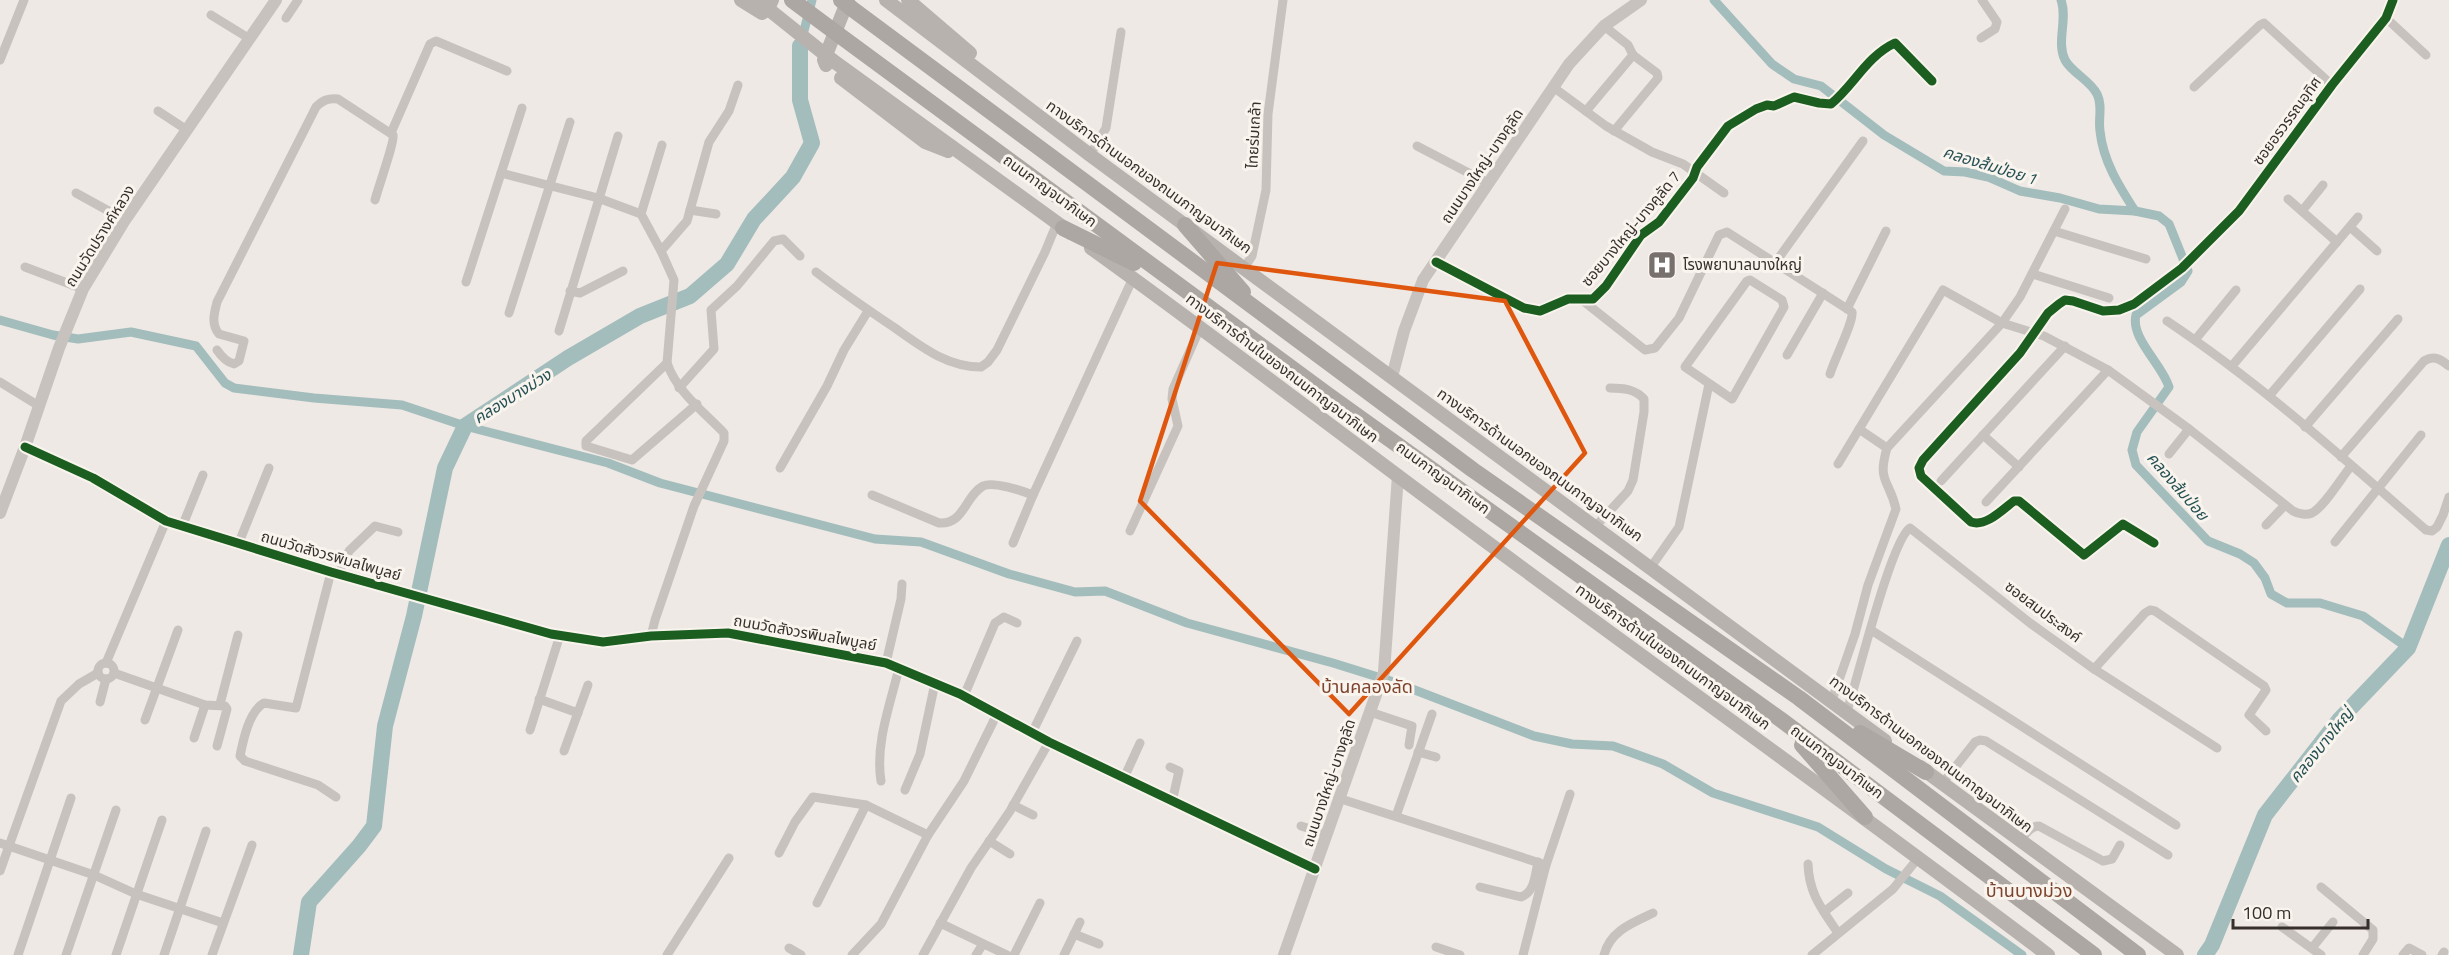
<svg xmlns="http://www.w3.org/2000/svg" width="2449" height="955" font-family="'Titillium Web','Noto Sans Thai',sans-serif">
	<style>
		.lines { fill: none; stroke-linecap: round; stroke-linejoin: round }
		.canal { stroke: #a3bcbc; stroke-width: 9 }
		.river { stroke: #a3bcbc; stroke-width: 16 }
		.minor { stroke: #c7c2bd; stroke-width: 9 }
		.tertiary { stroke: #c7c2bd; stroke-width: 12 }
		.secondary { stroke: #b7b2ae; stroke-width: 14 }
		.trunk { stroke: #aca7a2; stroke-width: 16 }
		.secondary-bridge { stroke: #b7b2ae; stroke-width: 14 }
		.trunk-bridge { stroke: #aca7a2; stroke-width: 16 }
		.cycleway-casing { stroke: #f9f4ed; stroke-width: 13 }
		.cycleway { stroke: #1b5e20; stroke-width: 9 }
		.marked { fill: none; stroke: #df570e; stroke-width: 4.5; stroke-linejoin: round }
		.labels { text-anchor: middle; stroke-width: 6; stroke-linejoin: round; paint-order: stroke }
		.street-label { font-size: 15px; fill: #372f2b; stroke: #f9f4ed }
		.poi-label { font-size: 15px; fill: #372f2b; stroke: #f9f4ed; text-anchor: start }
		.water-label { font-size: 16px; font-style: italic; fill: #255054; stroke: #f9f4ed }
		.quarter-label { font-size: 18px; fill: #7d432d; stroke: #f9f4ed }
	</style>
	<rect width="100%" height="100%" fill="#eee9e4"/>
	<g class="lines">
		<g class="canal">
			<path d="M1714,0L1772,64L1794,79L1821,86L1884,135L1944,171L1965,172L1988,177L2020,191L2060,198L2099,209L2135,211L2159,216L2169,224L2188,271L2181,282L2136,315C2130,338 2162,364 2169,387L2137,432L2132,450L2136,465L2208,541L2240,554L2254,563L2265,578L2271,594L2287,603H2320L2363,616L2408,648"/>
			<path d="M2061,0C2068,19 2056,42 2065,60C2072,73 2090,80 2097,94C2103,106 2098,118 2100,131C2103,161 2119,186 2135,211"/>
			<path d="M800,46L812,0"/>
			<path d="M0,320L53,335L78,339L131,332L196,346L225,383L234,388L314,398L402,405L465,426L608,463L660,483L875,539L921,542L1009,574L1075,592L1105,591L1187,623L1333,663L1394,682L1534,736L1572,744L1613,746L1663,764L1713,793L1818,827L1886,869L1940,896L2022,955"/>
		</g>
		<g class="river">
			<path d="M301,955L309,902L359,846L374,826L385,726L414,616L445,468L465,426L568,358L640,316L690,296L727,264L754,219L793,177L812,143L800,100V46"/>
			<path d="M2205,955L2212,945L2265,815L2340,719L2408,648L2449,545"/>
		</g>
		<g class="minor">
			<path d="M211,15L250,39"/>
			<path d="M286,18L298,0"/>
			<path d="M2386,18L2426,55"/>
			<path d="M1981,38L1995,29L1997,22L1982,0"/>
			<path d="M0,60L24,0"/>
			<path d="M1553,87L1606,126L1652,152L1683,164L1724,193"/>
			<path d="M2194,87L2260,25L2264,23L2332,85"/>
			<path d="M158,111L187,130"/>
			<path d="M1586,111L1633,55L1628,45L1604,26"/>
			<path d="M1614,131L1658,78L1657,73L1633,55"/>
			<path d="M391,133L430,44L436,41L507,71"/>
			<path d="M1417,146L1488,183"/>
			<path d="M1090,155L1106,128L1121,32"/>
			<path d="M501,173L598,198L641,214L661,251L674,280L667,363C677,392 703,411 724,433V441L694,506L655,620L651,636"/>
			<path d="M76,193L125,220"/>
			<path d="M2288,199L2337,242"/>
			<path d="M690,210L716,214"/>
			<path d="M2302,211L2323,185"/>
			<path d="M641,214L662,145"/>
			<path d="M2350,227L2377,251"/>
			<path d="M2054,231L2146,259"/>
			<path d="M661,251L687,221L709,142L729,111L738,85"/>
			<path d="M1436,262L1524,308L1540,311L1568,299H1593L1606,286L1641,235L1659,222L1693,178L1697,167L1728,126L1756,109L1767,105L1774,106L1794,97L1819,103L1831,104C1854,85 1867,56 1895,43L1932,81"/>
			<path d="M1775,263L1863,141"/>
			<path d="M25,267L83,289"/>
			<path d="M1244,268L1252,256L1266,190L1268,114L1283,0"/>
			<path d="M816,272C842,292 868,310 895,328C922,347 947,367 981,367L988,362L997,350L1045,252L1057,223"/>
			<path d="M2033,274L2109,298"/>
			<path d="M1750,280L1782,300L1784,307L1732,399L1685,367L1747,281Z"/>
			<path d="M466,282L522,108"/>
			<path d="M570,291L580,293L623,271"/>
			<path d="M1582,300L1645,350L1655,348L1679,318L1719,235L1727,232L1852,312C1854,321 1834,360 1830,374"/>
			<path d="M1847,309L1886,231"/>
			<path d="M509,313L570,122"/>
			<path d="M2167,321C2260,383 2342,457 2426,530L2432,531L2437,527L2443,515L2449,497"/>
			<path d="M559,331L618,136"/>
			<path d="M2195,340L2236,290"/>
			<path d="M217,350C221,356 226,362 234,364L239,361L244,341L219,334C211,324 214,314 217,302L316,107C323,100 328,98 338,99L393,135C395,141 378,188 375,200"/>
			<path d="M1787,355L1823,293"/>
			<path d="M667,363L586,441V446L632,460L697,404"/>
			<path d="M2232,366L2358,217"/>
			<path d="M0,382L39,406"/>
			<path d="M679,388L714,349L711,310L737,286L774,241L783,239L800,256"/>
			<path d="M2269,396L2360,289"/>
			<path d="M2305,427L2398,319"/>
			<path d="M1859,429L1887,448"/>
			<path d="M1983,435L2019,467"/>
			<path d="M2169,454L2189,429"/>
			<path d="M2341,457L2424,361C2435,355 2440,359 2449,366"/>
			<path d="M1838,464L1943,290L2002,323L2044,336L2108,370L2189,429L2293,511C2299,514 2305,516 2312,513C2324,507 2342,477 2351,466"/>
			<path d="M780,468L827,386L844,350L868,311"/>
			<path d="M1941,481L2065,346"/>
			<path d="M872,495L939,523C964,525 965,496 983,486C993,481 1023,491 1033,495L1133,278"/>
			<path d="M1986,502L2108,370"/>
			<path d="M2266,525L2285,505"/>
			<path d="M182,527L203,475"/>
			<path d="M1595,527L1628,491L1633,480L1644,412V399C1635,389 1623,388 1610,388"/>
			<path d="M1130,531L1178,426L1172,399L1173,389L1200,328"/>
			<path d="M2335,542L2421,435"/>
			<path d="M1013,543L1033,495"/>
			<path d="M2154,543L2123,524L2084,555L2019,501H2014C2002,510 1986,527 1971,522L1921,476L1919,468L1923,460L2020,353L2048,313L2059,304L2065,300L2073,301L2103,311L2119,310L2134,304L2182,268L2239,211L2332,85L2386,18L2393,0"/>
			<path d="M238,545L269,468"/>
			<path d="M1651,567L1679,527L1709,384"/>
			<path d="M331,572L296,708L264,703C249,711 243,741 240,756L245,761L318,785L336,797"/>
			<path d="M339,574L349,551L375,526L398,532"/>
			<path d="M1871,630L2176,825"/>
			<circle cx="106" cy="671" r="8"/>
			<path d="M106,663L166,521"/>
			<path d="M886,663L901,599L902,584"/>
			<path d="M2094,669L2217,748"/>
			<path d="M114,673L205,705L225,706L227,709L217,746"/>
			<path d="M964,696L995,623L1004,617L1017,623"/>
			<path d="M539,699L578,713"/>
			<path d="M1832,700L1855,634L1868,585L1896,509C1889,479 1877,482 1887,448L2002,323L2020,297L2065,209"/>
			<path d="M100,702L106,679"/>
			<path d="M220,704L238,635"/>
			<path d="M1847,711C1857,681 1891,540 1910,528L2030,623L2094,669L2145,613L2150,610L2155,611L2264,686L2266,690L2249,715L2266,731"/>
			<path d="M1370,712L1412,726L1409,745"/>
			<path d="M145,720L178,630"/>
			<path d="M530,730L560,635"/>
			<path d="M1032,733L1077,641"/>
			<path d="M194,738L205,705"/>
			<path d="M564,751L588,685"/>
			<path d="M1418,752L1436,757"/>
			<path d="M1170,767L1179,771L1172,802"/>
			<path d="M1124,778L1140,743"/>
			<path d="M881,781C875,744 890,705 899,668"/>
			<path d="M1942,784L1975,742L1980,740L1986,741L2168,855"/>
			<path d="M905,790L920,754L935,683"/>
			<path d="M1338,798L1546,865"/>
			<path d="M1013,805L1033,815"/>
			<path d="M1396,816L1432,714"/>
			<path d="M1301,826L1327,834"/>
			<path d="M989,841L1010,854"/>
			<path d="M2019,842C2025,835 2030,826 2039,826L2103,861L2112,859L2120,845"/>
			<path d="M0,843L94,875L136,894L223,923"/>
			<path d="M779,853L795,822L813,797L866,805L928,835"/>
			<path d="M1808,864C1809,894 1822,909 1838,933"/>
			<path d="M0,871L61,701L79,684L98,673"/>
			<path d="M1480,887L1521,897C1535,892 1535,875 1538,862"/>
			<path d="M2321,887L2373,930V939L2363,955"/>
			<path d="M817,903L866,805"/>
			<path d="M1824,912L1848,893"/>
			<path d="M940,923L1007,955"/>
			<path d="M2282,927L2321,955"/>
			<path d="M1074,934L1099,944"/>
			<path d="M1436,947L1460,955"/>
			<path d="M789,948L801,955"/>
			<path d="M2312,948L2333,922"/>
			<path d="M18,955L71,798"/>
			<path d="M66,955L116,810"/>
			<path d="M116,955L162,820"/>
			<path d="M164,955L206,831"/>
			<path d="M212,955L252,845"/>
			<path d="M667,955L729,858"/>
			<path d="M852,955L881,924L928,835L964,781L997,714"/>
			<path d="M923,955L971,868L1010,811L1049,742"/>
			<path d="M976,955L983,944"/>
			<path d="M1014,955L1040,903"/>
			<path d="M1064,955L1080,922"/>
			<path d="M1523,955L1546,865L1570,794"/>
			<path d="M1604,955C1610,931 1632,923 1653,913"/>
			<path d="M1812,955L1893,889L1919,857"/>
			<path d="M2403,955L2409,948L2422,955"/>
			<path d="M2442,955L2444,952"/>
		</g>
		<g class="tertiary">
			<path d="M1392,377L1404,331L1423,280L1569,64L1604,26L1641,0"/>
			<path d="M25,447L93,478L166,521L331,572L551,634L603,642L651,636L728,633L886,663L960,694L1049,742L1315,869"/>
			<path d="M0,513L25,447L59,348L83,289L125,220L276,0"/>
			<path d="M1284,955L1384,672L1398,475"/>
		</g>
		<g class="secondary">
			<path d="M741,0L762,13L768,9L772,0"/>
			<path d="M886,0L1090,155L1885,741"/>
			<path d="M908,0L970,53"/>
			<path d="M832,60L1071,233"/>
			<path d="M826,65L824,60L848,0"/>
			<path d="M841,78L925,142L948,151"/>
			<path d="M1091,248C1222,342 1350,441 1480,537C1669,677 1861,813 2048,955"/>
			<path d="M1920,767L2177,955"/>
		</g>
		<g class="trunk">
			<path d="M851,8L1473,470L1799,698L2138,955"/>
			<path d="M839,35L1328,395L1780,719L2094,955"/>
			<path d="M1185,225L1243,292"/>
			<path d="M1063,228L1134,263"/>
			<path d="M1860,733L1926,772"/>
			<path d="M1802,745L1865,817"/>
		</g>
		<path class="secondary-bridge" d="M757,0L832,60"/>
		<g class="trunk-bridge">
			<path d="M792,0L839,35"/>
			<path d="M841,0L851,8"/>
		</g>
		<g class="cycleway-casing">
			<g id="cycleway">
				<path d="M1436,262L1524,308L1540,311L1568,299H1593L1606,286L1641,235L1659,222L1693,178L1697,167L1728,126L1756,109L1767,105L1774,106L1794,97L1819,103L1831,104C1854,85 1867,56 1895,43L1932,81"/>
				<path d="M25,447L93,478L166,521L331,572L551,634L603,642L651,636L728,633L886,663L960,694L1049,742L1315,869"/>
				<path d="M2154,543L2123,524L2084,555L2019,501H2014C2002,510 1986,527 1971,522L1921,476L1919,468L1923,460L2020,353L2048,313L2059,304L2065,300L2073,301L2103,311L2119,310L2134,304L2182,268L2239,211L2332,85L2386,18L2393,0"/>
			</g>
		</g>
		<use href="#cycleway" class="cycleway"/>
	</g>
	<path class="marked" d="M1217,263L1505,301L1585,453L1349,714L1140,501Z"/>
	<defs>
		<g id="hospital-square" transform="scale(1.5)"><rect x="-9" y="-9" width="18" height="18" rx="4" fill="#77706c" stroke="#f9f4ed"/><path d="M-5-5h3v3.5h4V-5h3V5h-3V1.5h-4V5h-3Z" fill="#fff"/></g>
	</defs>
	<g fill-rule="evenodd">
		<use href="#hospital-square" x="1662" y="265"/>
	</g>
	<g class="labels">
		<g class="street-label">
			<text transform="translate(2287 121) rotate(-54)" y="5">ซอยอรวรรณอุทิศ</text>
			<text transform="translate(1254 135) rotate(-87)" y="5">ไทยร่มเกล้า</text>
			<text transform="translate(1482 166) rotate(-56)" y="5">ถนนบางใหญ่-บางคูลัด</text>
			<text transform="translate(1149 177) rotate(36)" y="5">ทางบริการด้านนอกของถนนกาญจนาภิเษก</text>
			<text transform="translate(1050 191) rotate(36)" y="5">ถนนกาญจนาภิเษก</text>
			<text transform="translate(1631 229) rotate(-50)" y="5">ซอยบางใหญ่-บางคูลัด 7</text>
			<text transform="translate(100 236) rotate(-58)" y="5">ถนนวัดปรางค์หลวง</text>
			<text transform="translate(1282 368) rotate(37)" y="5">ทางบริการด้านในของถนนกาญจนาภิเษก</text>
			<text transform="translate(1540 465) rotate(36)" y="5">ทางบริการด้านนอกของถนนกาญจนาภิเษก</text>
			<text transform="translate(1443 478) rotate(36)" y="5">ถนนกาญจนาภิเษก</text>
			<text transform="translate(331 556) rotate(16)" y="5">ถนนวัดสังวรพิมลไพบูลย์</text>
			<text transform="translate(2043 612) rotate(37)" y="5">ซอยสมประสงค์</text>
			<text transform="translate(805 633) rotate(10)" y="5">ถนนวัดสังวรพิมลไพบูลย์</text>
			<text transform="translate(1673 657) rotate(36)" y="5">ทางบริการด้านในของถนนกาญจนาภิเษก</text>
			<text transform="translate(1931 754) rotate(37)" y="5">ทางบริการด้านนอกของถนนกาญจนาภิเษก</text>
			<text transform="translate(1837 762) rotate(37)" y="5">ถนนกาญจนาภิเษก</text>
			<text transform="translate(1329 783) rotate(-71)" y="5">ถนนบางใหญ่-บางคูลัด</text>
		</g>
		<g class="poi-label">
			<text x="1683" y="270">โรงพยาบาลบางใหญ่</text>
		</g>
		<g class="water-label">
			<text transform="translate(1990 165) rotate(17)" y="6">คลองส้มป่อย 1</text>
			<text transform="translate(512 396) rotate(-32)" y="6">คลองบางม่วง</text>
			<text transform="translate(2178 486) rotate(49)" y="6">คลองส้มป่อย</text>
			<text transform="translate(2321 745) rotate(-51)" y="6">คลองบางใหญ่</text>
		</g>
		<g class="quarter-label">
			<text x="1367" y="693">บ้านคลองลัด</text>
			<text x="2029" y="897">บ้านบางม่วง</text>
		</g>
	</g>
	<path d="M2233 919v9h135v-9" fill="none" stroke="#372f2b" stroke-width="3"/>
	<text x="2242" y="919" font-size="18" fill="#372f2b" stroke="#f9f4ed" stroke-width="4.5" paint-order="stroke">100 m</text>
</svg>
